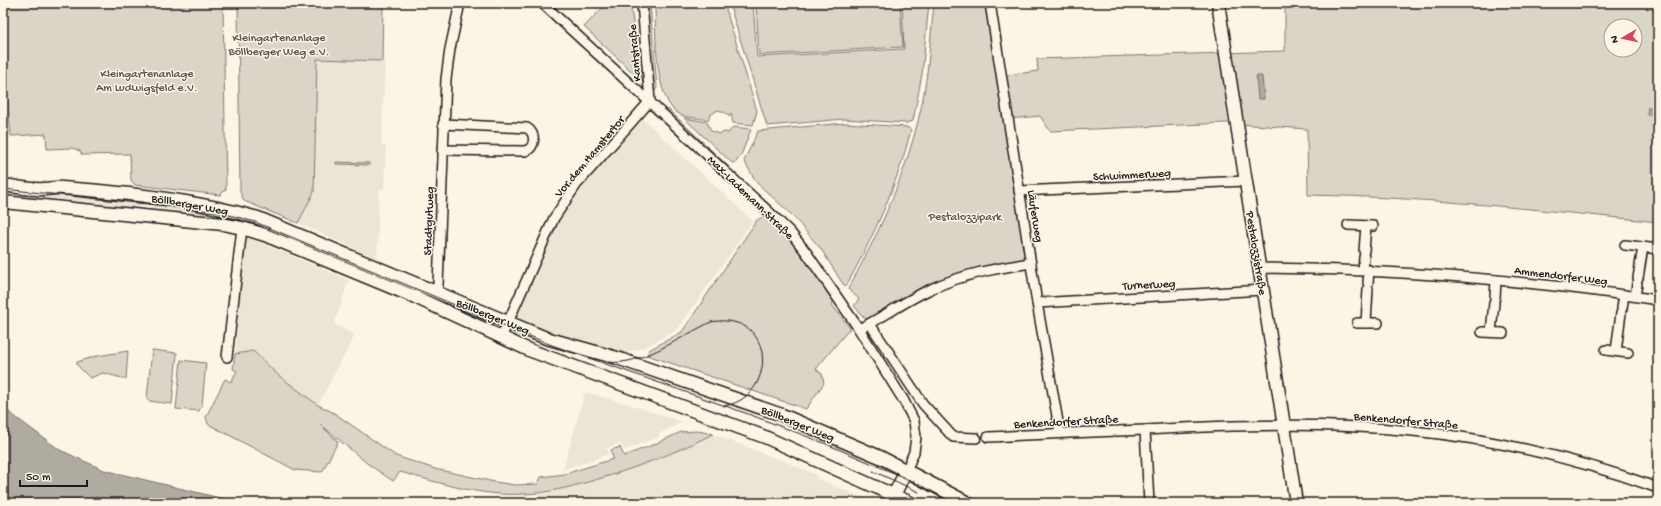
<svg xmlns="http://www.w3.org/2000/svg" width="1661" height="506" font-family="'Gochi Hand',sans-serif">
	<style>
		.built { fill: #ebe5d6 }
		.green { fill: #dbd5c8; stroke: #7c7872; fill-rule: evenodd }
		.water { fill: #b0aba1; stroke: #75726c }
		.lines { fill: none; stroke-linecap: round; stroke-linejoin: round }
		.street-casing { stroke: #1c1c1c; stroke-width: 12 }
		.secondary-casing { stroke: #1c1c1c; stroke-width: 15 }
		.street { stroke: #fcf5e5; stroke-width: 9 }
		.secondary { stroke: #fcf5e5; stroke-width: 12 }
		.tram { stroke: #1c1c1c; stroke-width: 1 }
		.labels { text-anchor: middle; stroke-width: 3; stroke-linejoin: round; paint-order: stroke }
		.park-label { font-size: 12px; fill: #555450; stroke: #fcf5e5 }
		.street-label { font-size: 12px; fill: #1c1c1c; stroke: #fcf5e5 }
	</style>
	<rect width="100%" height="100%" fill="#fcf5e5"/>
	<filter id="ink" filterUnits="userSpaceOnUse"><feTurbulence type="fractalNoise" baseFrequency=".025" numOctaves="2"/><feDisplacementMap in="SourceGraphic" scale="8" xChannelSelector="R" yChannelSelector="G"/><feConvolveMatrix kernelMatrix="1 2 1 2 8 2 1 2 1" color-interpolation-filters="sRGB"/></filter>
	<g filter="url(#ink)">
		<g class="built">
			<path d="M317,59L385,60L381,146H386L384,189L379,190L377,259L298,223L314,191Z"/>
			<path d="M643,119L753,221L677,330L644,347L621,355L533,327L517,318L550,239L559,220L588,180Z"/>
			<path d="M54,190L71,194L142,202L141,209L70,202V205L3,198V191Z"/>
			<path d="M152,199L248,217L496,325L492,327L264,232L150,214Z"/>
			<path d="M245,236L349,280L334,324L355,335L318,405L278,375L253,351L235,354Z"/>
			<path d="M585,392L628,404L682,422L659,434V437L624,450L621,443L607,448L609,454L563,470Z"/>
			<path d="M713,434L786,462L817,475L816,478L875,503H538L539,493L551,492L611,475L657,460Z"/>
		</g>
		<g class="green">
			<path d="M3,3H223L226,189L220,195L135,185L131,180L130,154L82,155L80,151L72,148L47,149L46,134L11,136L3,46Z"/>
			<path d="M238,3H383L382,61L317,59L314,192L298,223L244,201L240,192Z"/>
			<path d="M607,3H630L642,81L584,27Z"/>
			<path d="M646,3H650L657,88L655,91L653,82Z"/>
			<path d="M680,3H724L757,111L753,125L733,123L731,114L729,117L726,113L718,110L710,115L708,120C700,118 688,118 681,115C653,103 656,30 655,5Z"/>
			<path d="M729,3H753L757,57L904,49L902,3H929L922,74L913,121L906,123L844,119L767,126Z"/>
			<path d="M756,3H900L903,47L759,55Z"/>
			<path d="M934,3H990L1001,76L1038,71L1037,59L1285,51V3L1658,4V222C1541,210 1426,197 1308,195L1307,129L1226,123L1050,131L1040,116L1008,119L1031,263L967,275L870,324L854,306L859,299L848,289C878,235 903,181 918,121C928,83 930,42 934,3ZM1611,26H1635V50H1611Z"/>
			<path d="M668,109L729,167L728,169L670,115L666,111Z"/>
			<path d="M684,118L707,122L711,131L719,134L725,132L728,133L733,127L751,129L742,153L736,162L732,163Z"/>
			<path d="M845,123L907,127L911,130C897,185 874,236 846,286L843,284L821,249L792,215L757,183L744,161L758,131Z"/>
			<path d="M336,162L369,163V165L336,164Z"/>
			<path d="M763,217L769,218L786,234L830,294L834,300L832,305L850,328L816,369L822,374L824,383L806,409L647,355L649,350L682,332L757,220Z"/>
			<path d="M152,350L177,353L172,404L149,401L147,398Z"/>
			<path d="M128,351L126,379L103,373L90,378L77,365V362L97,356Z"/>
			<path d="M253,351L278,375L318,405L334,413L396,456L435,469L495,482L515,485L538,484L541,477L565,474L613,459L611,450L620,447L624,456L655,444L681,432L698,431L713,434C673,454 631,470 588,482C567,488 546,493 525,494C482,497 440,483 400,472L393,481L368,464L320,424L338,442L322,472L295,470L208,424L206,417L225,379L231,382L237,371L233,369L235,354Z"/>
			<path d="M181,360L206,363L202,405L199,411L176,409Z"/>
		</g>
		<g class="water">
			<path d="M1256,76H1262L1264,99H1258Z"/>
			<path d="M1648,107L1656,108L1655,116L1647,115Z"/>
			<path d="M3,404L10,413L60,450L104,470L241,503H4L3,501Z"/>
		</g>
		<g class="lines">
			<g class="street-casing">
				<g id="street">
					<path d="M542,3L767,210L790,232L806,252L859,329L904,401L914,421L916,437L914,452L906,471"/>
					<path d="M990,3L1037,303L1060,433"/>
					<path d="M442,150L525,151C536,148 536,133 527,128L443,124"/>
					<path d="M1019,191L1246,181"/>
					<path d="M1348,225L1373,226"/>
					<path d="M1625,245L1658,249"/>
					<path d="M1364,251L1366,226"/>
					<path d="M1259,268C1393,270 1526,279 1658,300"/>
					<path d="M1363,270L1364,257"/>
					<path d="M1638,278L1643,247"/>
					<path d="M1368,283L1369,270"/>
					<path d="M435,292L438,285L446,79L450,49L460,3"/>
					<path d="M1635,296L1637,284"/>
					<path d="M1495,298L1496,280"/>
					<path d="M1037,303L1263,290"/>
					<path d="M1622,308L1624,295"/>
					<path d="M1357,323H1378"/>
					<path d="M1366,323L1368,289"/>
					<path d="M870,324L923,404L953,437L976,438"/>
					<path d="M859,329C884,317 906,300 931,289C963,274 997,268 1031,263"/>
					<path d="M1482,332L1503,333"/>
					<path d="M1491,332L1494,303"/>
					<path d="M501,338L554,218L577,184L650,101L642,3"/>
					<path d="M1606,350L1628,353"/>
					<path d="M1616,351L1621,313"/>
					<path d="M227,357L242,228"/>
					<path d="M1145,430L1149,503"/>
					<path d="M988,437C1040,434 1092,432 1145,430C1234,425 1324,422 1413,431C1497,439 1580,460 1658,488"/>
				</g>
			</g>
			<g class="secondary-casing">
				<g id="secondary">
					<path d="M1218,3L1296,503"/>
					<path d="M3,185C14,186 25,189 36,189C45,190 54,187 63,188C129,193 195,200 258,218L546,338L617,358L782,415L880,457L968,503"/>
					<path d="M3,202L223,224L242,228L265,235L415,297L529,350L765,437L911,503"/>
					<path d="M894,495L906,471"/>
				</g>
			</g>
			<use href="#street" class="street"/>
			<use href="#secondary" class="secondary"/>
			<g class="tram">
				<path d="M3,189L195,209L222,213L255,222L549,344L751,415L824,443L903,477L951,503"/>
				<path d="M609,362C639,367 683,335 711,322C777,310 778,398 724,406"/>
				<path d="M873,471L919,492"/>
			</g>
		</g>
	</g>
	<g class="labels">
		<g class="park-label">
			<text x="279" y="41">Kleingartenanlage<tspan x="279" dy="14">Böllberger Weg e.V.</tspan></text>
			<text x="147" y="77">Kleingartenanlage<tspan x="147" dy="14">Am Ludwigsfeld e.V.</tspan></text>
			<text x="965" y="220">Pestalozzipark</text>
		</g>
		<g class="street-label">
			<text transform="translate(634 53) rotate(-95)" y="4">Kantstraße</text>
			<text transform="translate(589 156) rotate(-50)" y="4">Vor dem Hamstertor</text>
			<text transform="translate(1132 174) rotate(-3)" y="4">Schwimmerweg</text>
			<text transform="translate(751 197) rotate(44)" y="4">Max-Lademann-Straße</text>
			<text transform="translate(190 204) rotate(10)" y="4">Böllberger Weg</text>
			<text transform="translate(1036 216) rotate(81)" y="4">Läuferweg</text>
			<text transform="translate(428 221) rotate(-88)" y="4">Stadtgutweg</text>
			<text transform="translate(1257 253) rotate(81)" y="4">Pestalozzistraße</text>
			<text transform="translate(1561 275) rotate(7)" y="4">Ammendorfer Weg</text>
			<text transform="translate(1149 284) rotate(-3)" y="4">Turnerweg</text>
			<text transform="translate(493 316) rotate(22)" y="4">Böllberger Weg</text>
			<text transform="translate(1406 420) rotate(5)" y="4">Benkendorfer Straße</text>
			<text transform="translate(1066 421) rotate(-3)" y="4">Benkendorfer Straße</text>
			<text transform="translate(798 423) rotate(22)" y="4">Böllberger Weg</text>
		</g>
	</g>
	<rect width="1661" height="506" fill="none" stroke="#fcf5e5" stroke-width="16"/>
	<rect x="8" y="8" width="1645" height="490" fill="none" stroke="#1c1c1c" stroke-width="1.5" filter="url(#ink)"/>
	<g transform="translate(1623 38) rotate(261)"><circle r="19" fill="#fcf5e5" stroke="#a29e95"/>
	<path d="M0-3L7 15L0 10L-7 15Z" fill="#d1495b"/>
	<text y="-6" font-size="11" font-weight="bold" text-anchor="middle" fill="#1c1c1c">N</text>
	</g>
	<path d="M20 480v6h67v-6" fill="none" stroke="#1c1c1c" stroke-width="2"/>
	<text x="26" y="480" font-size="12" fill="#1c1c1c" stroke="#fcf5e5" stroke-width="3" paint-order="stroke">50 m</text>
</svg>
